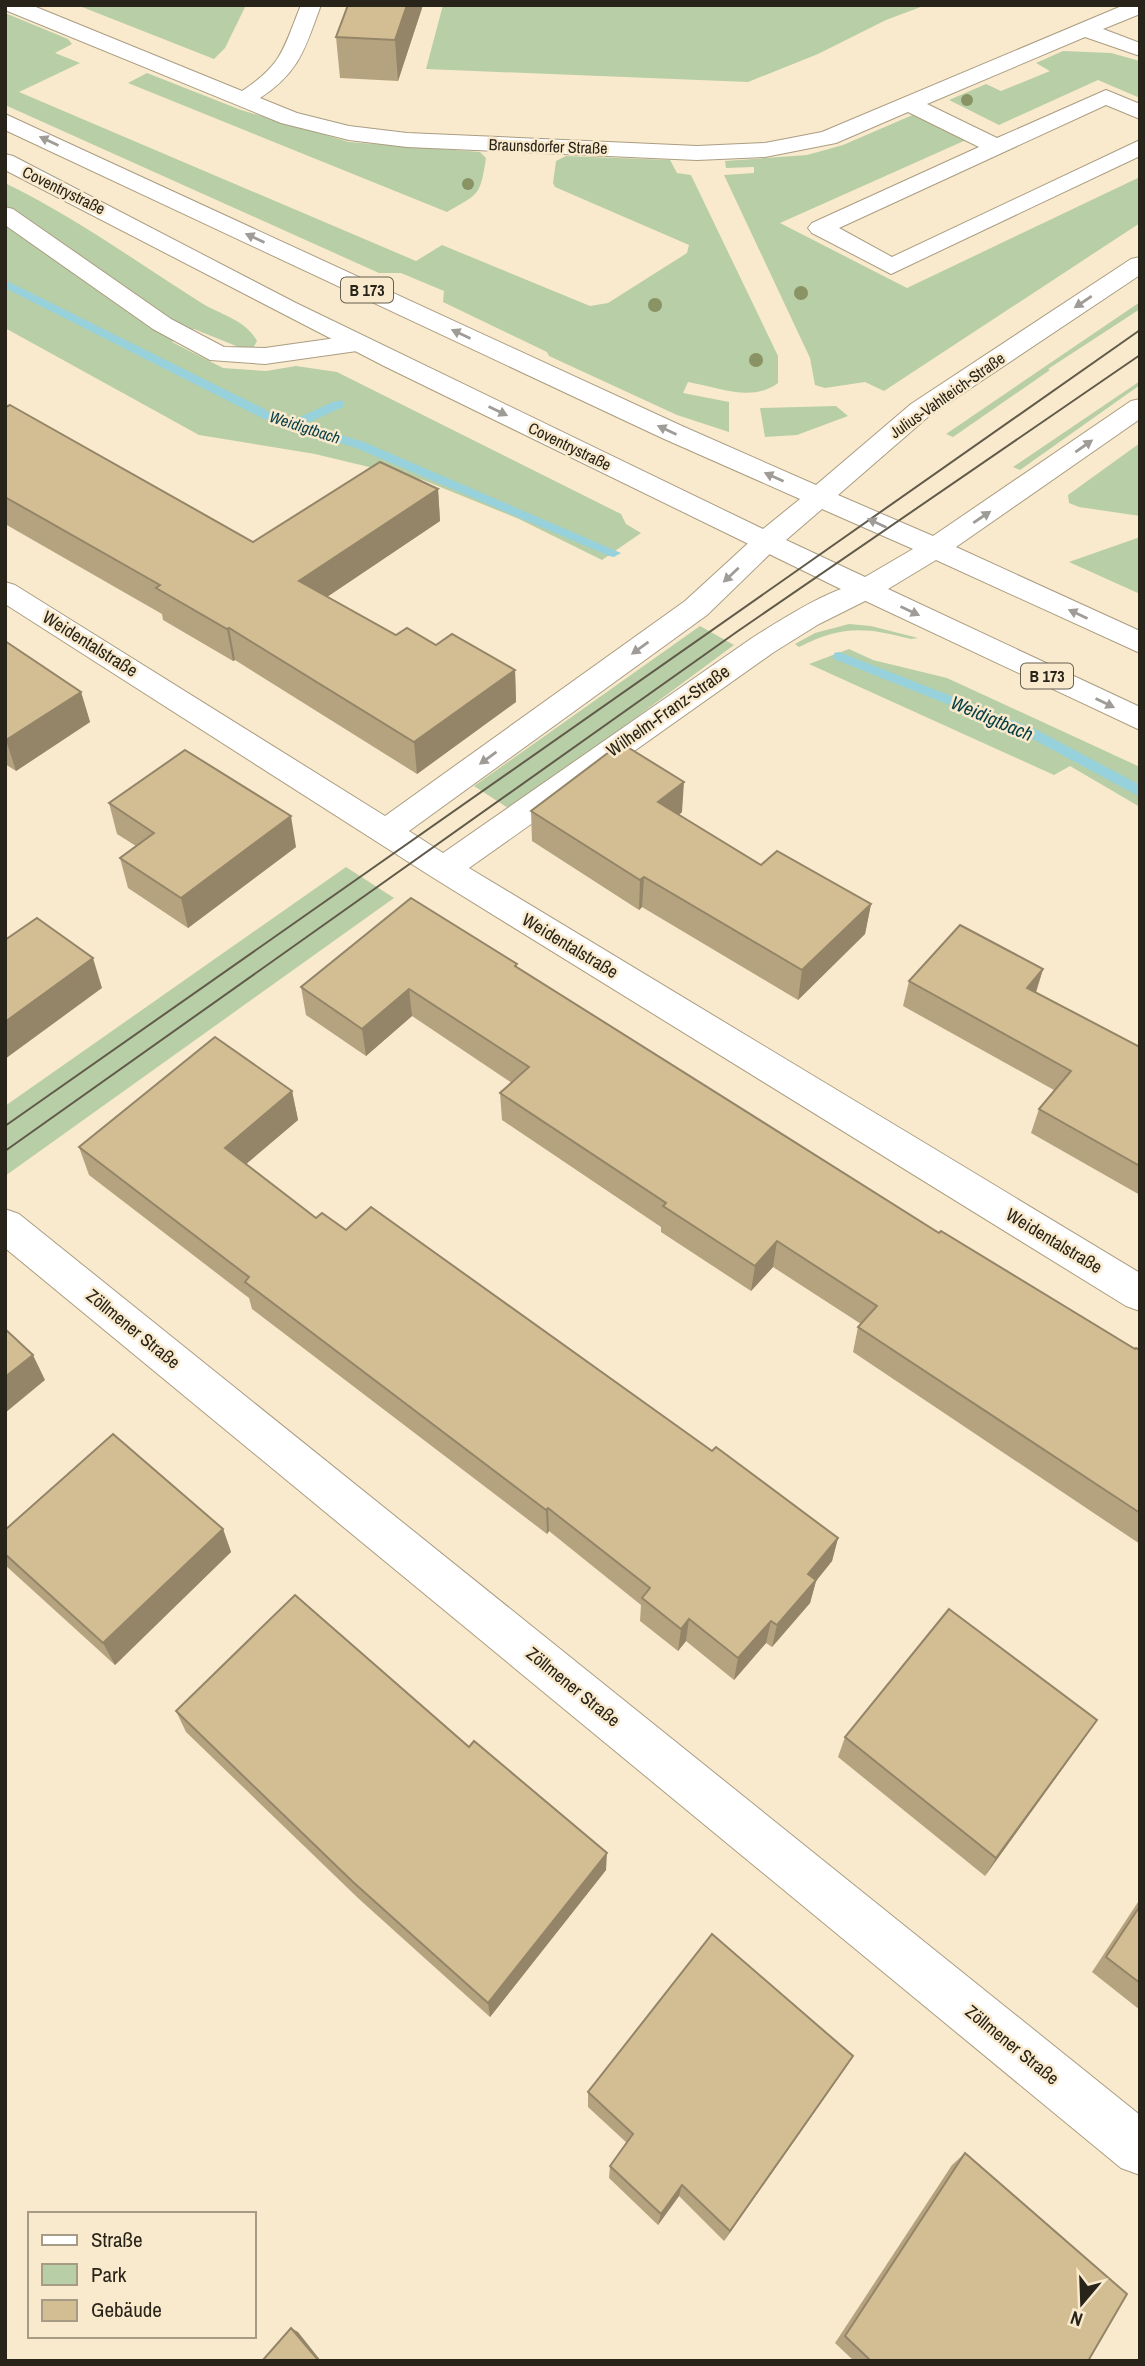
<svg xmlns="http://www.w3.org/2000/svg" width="1145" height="2366" font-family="'Archivo Narrow',sans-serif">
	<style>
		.green { fill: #b8cea6 }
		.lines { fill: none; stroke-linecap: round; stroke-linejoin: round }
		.stream { fill: #97d1db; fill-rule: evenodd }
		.minor-casing { stroke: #aa9d82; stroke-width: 2 }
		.major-casing { stroke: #aa9d82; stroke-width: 2 }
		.minor { fill: #fff; fill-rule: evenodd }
		.major { fill: #fff; fill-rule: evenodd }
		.tram { stroke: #615a4a; stroke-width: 2 }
		.tree { fill: #8a9364 }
		.wall { fill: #b5a37f }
		.shaded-wall { fill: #948568 }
		.building { fill: #d3be94; stroke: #948568; stroke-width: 2 }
		.oneway { fill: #9f9c98 }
		.labels { text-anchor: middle; stroke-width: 5; stroke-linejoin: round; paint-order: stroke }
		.far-street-label { font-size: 16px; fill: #292419; stroke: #f9eacd }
		.shield { fill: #f9eacd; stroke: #675f4f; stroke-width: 2 }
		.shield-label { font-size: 16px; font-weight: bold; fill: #292419 }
		.far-water-label { font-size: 16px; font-style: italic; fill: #063e46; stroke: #f9eacd }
		.street-label { font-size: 18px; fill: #292419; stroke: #f9eacd }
		.water-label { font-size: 19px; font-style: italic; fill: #063e46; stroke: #f9eacd }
	</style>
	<rect width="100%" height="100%" fill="#f9eacd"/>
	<g class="green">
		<path d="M77,5H246L225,48L214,59Z"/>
		<path d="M443,5H926L886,20L818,54L748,82L426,69Z"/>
		<path d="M5,13L68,39L72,44L55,53L80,63L19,92L416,261L442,245L590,306L608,303L687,253L689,245L555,187L553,183L556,161L566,156L670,160L677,173L691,175L778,356V383C752,403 718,387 688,382L683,393L729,402V432L677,415L549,356L547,352L443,302L444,291L401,273H379L5,105Z"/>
		<path d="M1063,51L1111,53L1140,61V98L1098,80L999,125L949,100L986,84L1001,91L1050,71L1036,63Z"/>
		<path d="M147,73L241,110L349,142L480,152L486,158C480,196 480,193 447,212L128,83Z"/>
		<path d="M915,114L966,140L780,223L907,288L1140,177V223L884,391L865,382L825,388L815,385L810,358L724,175L754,173V167L726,168L725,161L807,155L843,145Z"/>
		<path d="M5,183C75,217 135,261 200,302C220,315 245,319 257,341L251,352L194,329L172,342L223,368L266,371L296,366L337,372L621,514L626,524L641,533L602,560L519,519L423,480L315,454L199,435L5,328Z"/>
		<path d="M1140,302V309L1048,369L1050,370L953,437L946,434Z"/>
		<path d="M1140,381V385L1020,470L1013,467Z"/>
		<path d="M836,406L848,416L797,435L765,437L760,408Z"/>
		<path d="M1140,443V516L1079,507L1069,503L1068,495Z"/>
		<path d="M1140,537V594L1069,562Z"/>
		<path d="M849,624L871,626L918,638L911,639C866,627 841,625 799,647L795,644L815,633Z"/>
		<path d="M700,626L734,645L511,810L474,786Z"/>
		<path d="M849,649L873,660L947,678L1140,767V807L1070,766L1054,775L809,664Z"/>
		<path d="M346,867L394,898L5,1176V1106Z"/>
	</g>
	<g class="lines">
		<g class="stream">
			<path d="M5,280L270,412L293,420L335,401H343V407L305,424L364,442L621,553L614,557L609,556L356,448L262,418L5,288Z"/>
			<path d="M839,652L1035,729L1140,785V797L1025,735L834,659V653Z"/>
		</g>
		<g class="minor-casing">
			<g id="minor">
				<path d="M5,5H31L242,91C283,64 283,49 301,5H321C305,48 300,72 260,98L297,113L349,126L407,133L697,146L765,143L822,132L1124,5H1140V14L1103,29L1140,43V56L1085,37L927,104L997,138L1106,90L1140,104V119L1106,105L839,228L892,257L1140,140V156L891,274L812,233L808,228L812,223L979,147L908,112L836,143L765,157L697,160L407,147L349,140L281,123L5,10Z"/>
				<path d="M5,207L13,209L171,319L224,347L265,348L357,335L366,338L370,343L366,348L357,351L265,364L210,360L153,329L5,225Z"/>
				<path d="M766,533L776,536L780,542L776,548L707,615L409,831L443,853L752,638C778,622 847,576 875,584L880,590L875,596L819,624L774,652L469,868L1140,1273V1311L1126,1306L432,877L5,604V582L15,585L385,816L685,601L756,536Z"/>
				<path d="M5,1209L19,1214L1140,2115V2175L1121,2168L5,1248Z"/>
			</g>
		</g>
		<g class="major-casing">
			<path id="major" d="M5,114L682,426L816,485L911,404L1131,259L1140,257V275L929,416L838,495L933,536L1131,401L1140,399V419L956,547L1140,631V653L936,560L888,589L1140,707V730L855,596L384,366L5,170V154L13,156L296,303L763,529L800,499L662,438L5,130ZM822,509L913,549L865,577L786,540Z"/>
		</g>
		<use href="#minor" class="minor"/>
		<use href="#major" class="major"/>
		<g class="tram">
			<path d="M5,1126L1140,330"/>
			<path d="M5,1151L738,631L1140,355"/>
		</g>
	</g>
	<g class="tree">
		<circle cx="967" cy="100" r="6"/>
		<circle cx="468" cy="184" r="6"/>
		<circle cx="801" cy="293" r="7"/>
		<circle cx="655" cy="305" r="7"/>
		<circle cx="756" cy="360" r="7"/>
	</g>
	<g class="wall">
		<path d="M348,5H423L398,81L340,78L336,37Z"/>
		<path d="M5,406L253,542L438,489L440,521L327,597L396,635L436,645L515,670L516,702L417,774L235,660L233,661L163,620L162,614L5,524Z"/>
		<path d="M5,641L81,692L90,722L16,771L5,764Z"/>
		<path d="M109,803L296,847L188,928L128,888L120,858L136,846L117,834Z"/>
		<path d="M531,811L682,812L679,815L761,865L871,904L865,934L798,1000L642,907L639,910L532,841Z"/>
		<path d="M517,968L939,1233L1135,1349L1140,1350V1544L853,1352L858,1327L861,1324L773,1267L751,1291L661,1232V1227L502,1120L500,1093L512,1083L412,1016L366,1056L306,1015L301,987Z"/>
		<path d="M1043,969L1036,993L1140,1047V1195L1031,1133L1039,1109L1054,1090L903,1006L909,981Z"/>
		<path d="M292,1091L298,1120L246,1164L316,1218L346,1230L712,1451L838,1538L832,1561L816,1581L810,1603L772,1647L766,1643L734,1680L686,1641L678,1651L640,1621L641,1605L549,1531L547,1534L252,1309L249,1298L89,1175L79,1147Z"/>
		<path d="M223,1529L231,1552L115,1665L5,1565V1530Z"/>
		<path d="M176,1711L606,1870L490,2017L359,1899L186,1732Z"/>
		<path d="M1097,1720L1083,1740L985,1876L838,1757L845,1737Z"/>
		<path d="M1140,1899V2010L1092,1972Z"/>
		<path d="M843,2071L724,2241L679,2196L658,2225L609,2178L610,2166L627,2143L588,2107V2092Z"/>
		<path d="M965,2153L1088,2361H854L835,2343L952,2165Z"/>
	</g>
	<g class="shaded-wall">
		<path d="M407,5H423L398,81L395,40Z"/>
		<path d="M438,489L440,521L303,613L299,581Z"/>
		<path d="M229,628L235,660L233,661L227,629Z"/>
		<path d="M515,670L516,702L417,774L414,742Z"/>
		<path d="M81,692L90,722L16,771L6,740Z"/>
		<path d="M684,782L682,812L656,833L658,802Z"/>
		<path d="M291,816L296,847L188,928L181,898Z"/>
		<path d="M644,877L642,907L639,910L640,880Z"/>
		<path d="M871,904L865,934L798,1000L802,970Z"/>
		<path d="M93,958L102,988L5,1059V1022Z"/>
		<path d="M1043,969L1035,994L1027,988Z"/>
		<path d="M409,989L412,1016L366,1056L362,1029Z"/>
		<path d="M292,1091L298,1120L232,1176L225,1148Z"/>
		<path d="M777,1241L773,1267L751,1291L755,1266Z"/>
		<path d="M33,1355L45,1380L5,1413V1377Z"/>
		<path d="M548,1508L549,1531L547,1534L546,1510Z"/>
		<path d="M223,1529L231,1552L115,1665L103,1643Z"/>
		<path d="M838,1538L832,1561L816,1581L810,1603L772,1647L777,1625L808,1574Z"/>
		<path d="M689,1619L686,1641L678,1651L681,1629Z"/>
		<path d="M771,1621L766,1643L734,1680L738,1658Z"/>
		<path d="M1097,1720L1083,1740L985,1876L996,1858Z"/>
		<path d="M607,1853L606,1870L490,2017L488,2003Z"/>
		<path d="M853,2056L843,2071L724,2241L730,2231Z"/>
		<path d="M682,2185L679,2196L658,2225L661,2214Z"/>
		<path d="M291,2328L298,2332L321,2361H319Z"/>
	</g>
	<g class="building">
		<path d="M348,5H407L395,40L336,37Z"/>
		<path d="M10,405L253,542L380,462L438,489L299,581L396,635L407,628L436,645L452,634L515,670L414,742L229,628L227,629L156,588L160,585L5,497V406L6,407Z"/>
		<path d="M5,641L81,692L6,740H5Z"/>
		<path d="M621,743L684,782L658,802L761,865L777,851L871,904L802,970L644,877L640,880L531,811Z"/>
		<path d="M185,750L291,816L181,898L120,858L154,833L109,803Z"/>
		<path d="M411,898L517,964L515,966L939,1233L941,1231L1135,1349L1136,1348L1140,1350V1513L858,1327L877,1306L777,1241L755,1266L663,1206L666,1203L500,1093L529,1067L409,989L362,1029L301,987Z"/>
		<path d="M37,918L93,958L5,1022V940Z"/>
		<path d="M960,925L1043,969L1027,988L1140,1047V1166L1039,1109L1071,1071L909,981Z"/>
		<path d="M215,1037L292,1091L225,1148L316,1218L322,1213L346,1230L371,1207L712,1451L716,1447L838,1538L808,1574L816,1580L777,1625L771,1621L738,1658L689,1619L681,1629L642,1598L650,1588L548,1508L546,1510L245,1282L249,1277L79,1147Z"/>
		<path d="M5,1329L33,1355L5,1377Z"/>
		<path d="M113,1434L223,1529L103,1643L5,1554V1530Z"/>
		<path d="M295,1595L469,1747L474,1741L607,1853L488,2003L353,1882L176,1711Z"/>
		<path d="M949,1609L1097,1720L996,1858L845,1737Z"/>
		<path d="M1140,1906V1983L1106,1957Z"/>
		<path d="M712,1934L853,2056L730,2231L682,2185L661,2214L610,2166L633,2134L588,2092Z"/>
		<path d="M965,2153L1127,2294L1088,2361H871L845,2336Z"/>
		<path d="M291,2328L319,2361H262Z"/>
	</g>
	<defs><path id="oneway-solid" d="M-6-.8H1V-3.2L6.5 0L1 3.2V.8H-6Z" transform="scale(1.75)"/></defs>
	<g class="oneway">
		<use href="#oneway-solid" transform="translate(49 141) rotate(-155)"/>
		<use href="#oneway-solid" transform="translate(255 238) rotate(-155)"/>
		<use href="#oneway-solid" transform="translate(1083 302) rotate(146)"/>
		<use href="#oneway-solid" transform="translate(461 334) rotate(-155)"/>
		<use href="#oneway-solid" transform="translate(498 411) rotate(26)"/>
		<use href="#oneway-solid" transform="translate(667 430) rotate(-155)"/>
		<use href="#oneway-solid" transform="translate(1084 446) rotate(-35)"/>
		<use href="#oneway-solid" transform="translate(774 477) rotate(-156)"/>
		<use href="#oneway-solid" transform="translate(982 517) rotate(-34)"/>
		<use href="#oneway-solid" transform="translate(877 523) rotate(-155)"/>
		<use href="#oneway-solid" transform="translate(731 575) rotate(137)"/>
		<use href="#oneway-solid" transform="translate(910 611) rotate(25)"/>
		<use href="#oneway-solid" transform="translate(1078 614) rotate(-155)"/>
		<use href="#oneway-solid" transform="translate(640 648) rotate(144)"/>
		<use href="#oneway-solid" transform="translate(1105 703) rotate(26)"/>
		<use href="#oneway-solid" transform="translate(488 758) rotate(144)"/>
	</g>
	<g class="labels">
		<g class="far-street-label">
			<text transform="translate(548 146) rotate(2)" y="6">Braunsdorfer Straße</text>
			<text transform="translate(64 190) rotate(26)" y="6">Coventrystraße</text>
			<text transform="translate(947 395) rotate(-35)" y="6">Julius-Vahlteich-Straße</text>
			<text transform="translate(570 446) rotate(26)" y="6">Coventrystraße</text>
		</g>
		<g class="shield">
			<rect x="341" y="277.5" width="52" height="25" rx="5"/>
			<rect x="1021" y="663.5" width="52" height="25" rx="5"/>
		</g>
		<g class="shield-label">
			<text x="367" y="296">B 173</text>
			<text x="1047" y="682">B 173</text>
		</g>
		<g class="far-water-label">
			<text transform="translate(305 427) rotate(18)" y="6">Weidigtbach</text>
		</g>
		<g class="street-label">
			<text transform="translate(90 644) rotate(32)" y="6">Weidentalstraße</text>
			<text transform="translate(668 711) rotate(-35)" y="6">Wilhelm-Franz-Straße</text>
			<text transform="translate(570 946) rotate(31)" y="6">Weidentalstraße</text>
			<text transform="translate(1054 1241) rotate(31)" y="6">Weidentalstraße</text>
			<text transform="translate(133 1329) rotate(39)" y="6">Zöllmener Straße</text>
			<text transform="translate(573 1687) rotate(39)" y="6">Zöllmener Straße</text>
			<text transform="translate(1012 2045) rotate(39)" y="6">Zöllmener Straße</text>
		</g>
		<g class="water-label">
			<text transform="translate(992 718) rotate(23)" y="7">Weidigtbach</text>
		</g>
	</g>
	<rect width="1145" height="2366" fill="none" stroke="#292419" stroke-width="14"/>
	<rect x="28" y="2212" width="228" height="126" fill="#f9eacd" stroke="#a69b85" stroke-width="2"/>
	<rect x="42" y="2235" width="35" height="10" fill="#ffffff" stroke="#a69b85" stroke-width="2"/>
	<text x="91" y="2247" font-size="21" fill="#292419">Straße</text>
	<rect x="42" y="2264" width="35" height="21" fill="#b8cea6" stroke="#a69b85" stroke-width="2"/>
	<text x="91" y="2282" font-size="21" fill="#292419">Park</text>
	<rect x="42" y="2300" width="35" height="21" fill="#d3be94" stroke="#a69b85" stroke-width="2"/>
	<text x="91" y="2317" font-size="21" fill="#292419">Gebäude</text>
	<g transform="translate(1082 2303) rotate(199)" stroke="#f9eacd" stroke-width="5" paint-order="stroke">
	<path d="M0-5L12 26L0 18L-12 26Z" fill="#292419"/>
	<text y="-10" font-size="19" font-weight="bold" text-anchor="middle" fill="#292419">N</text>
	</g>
</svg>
